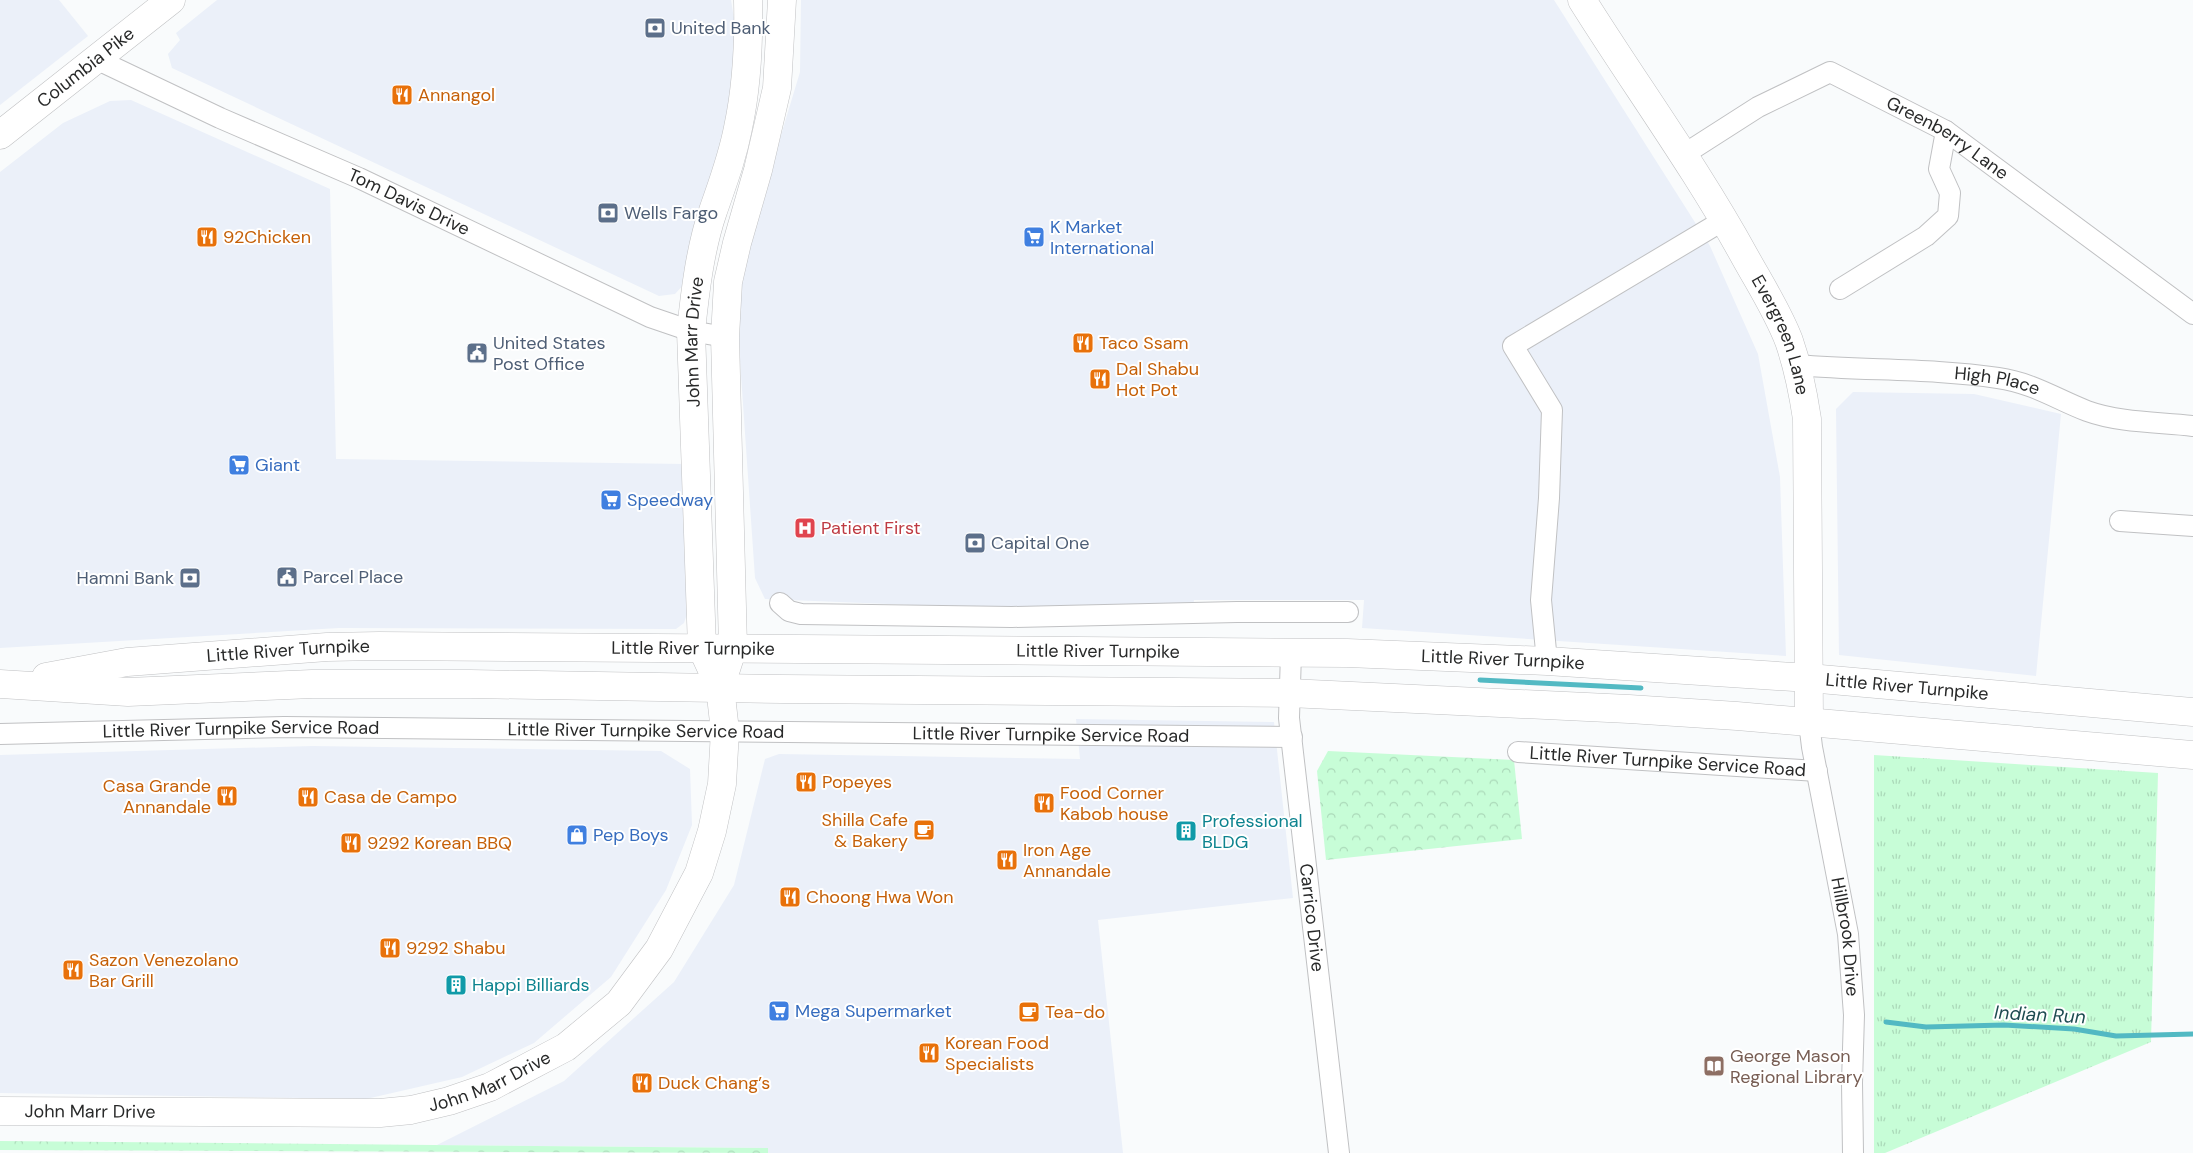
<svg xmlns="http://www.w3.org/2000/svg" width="2193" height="1153" font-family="'DM Sans',sans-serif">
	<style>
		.built { fill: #ebf0f9 }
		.forest { fill: url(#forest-crowns) }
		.park { fill: url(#park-tufts) }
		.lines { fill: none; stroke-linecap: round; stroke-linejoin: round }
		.stream { stroke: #52b9c3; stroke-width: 5 }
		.street-casing { stroke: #c0c1c3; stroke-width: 22 }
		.secondary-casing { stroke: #c0c1c3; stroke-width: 29 }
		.primary-casing { stroke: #c0c1c3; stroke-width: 29 }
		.street { stroke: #fff; stroke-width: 20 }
		.secondary { stroke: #fff; stroke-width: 28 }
		.primary { stroke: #fff; stroke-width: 28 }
		.labels { text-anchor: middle; stroke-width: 4; stroke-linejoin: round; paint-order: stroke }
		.service-label { font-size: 18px; fill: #4e5e75; stroke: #fff; text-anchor: start }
		.street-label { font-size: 18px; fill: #282929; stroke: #fff }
		.food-label { font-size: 18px; fill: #c56008; stroke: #fff; text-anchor: start }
		.shop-label { font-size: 18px; fill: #366cbe; stroke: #fff; text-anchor: start }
		.health-label { font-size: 18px; fill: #be3a42; stroke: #fff; text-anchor: start }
		.culture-label { font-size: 18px; fill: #0d838f; stroke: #fff; text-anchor: start }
		.education-label { font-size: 18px; fill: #785e54; stroke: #fff; text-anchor: start }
		.water-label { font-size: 19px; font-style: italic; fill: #1e4c51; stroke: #fff }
	</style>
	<defs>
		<pattern id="forest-crowns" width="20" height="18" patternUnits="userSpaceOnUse" patternTransform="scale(1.25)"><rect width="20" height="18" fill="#c7fdd7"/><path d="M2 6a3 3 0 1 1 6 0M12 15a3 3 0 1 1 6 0" fill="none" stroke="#abd9b9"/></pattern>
		<pattern id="park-tufts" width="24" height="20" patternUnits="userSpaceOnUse" patternTransform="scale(1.25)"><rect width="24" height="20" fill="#c7fdd7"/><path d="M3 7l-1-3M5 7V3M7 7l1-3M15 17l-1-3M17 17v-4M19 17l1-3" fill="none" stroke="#abd9b9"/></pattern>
	</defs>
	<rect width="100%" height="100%" fill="#f9fbfc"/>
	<g class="built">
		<path d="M0,0H59L88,36L0,105Z"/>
		<path d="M217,0H731L736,31L735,125L686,282L675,294L659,296L172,68L168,54L180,40L176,33Z"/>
		<path d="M801,0H1554L1710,246L1758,354L1780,477L1786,656L1362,628L1364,600H1194L1192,619L1037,610L765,599L755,578L735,288L800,72Z"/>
		<path d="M131,100L330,189L336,459L685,464L687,614L684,623L676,629L339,628L0,648V172L63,123L110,101Z"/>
		<path d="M1853,392L1974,394L2061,414L2036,676L1839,655L1836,409Z"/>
		<path d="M1076,719L1274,722L1293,898L1098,920L1123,1153H768V1148L437,1145L564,1081L674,982L734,885L765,759L779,754L1080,759Z"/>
		<path d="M312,746L661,751L690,769L692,825L666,890L611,977L534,1043L462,1077L366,1099L0,1093V755Z"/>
	</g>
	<g class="forest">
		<path d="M1328,751L1514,760L1522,839L1326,860L1317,771Z"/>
		<path d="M0,1141L768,1148V1153L0,1150Z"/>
	</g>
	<path class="park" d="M1874,755L2158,773L2151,1042L1885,1153H1874Z"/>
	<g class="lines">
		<g class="stream">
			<path d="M1480,680L1641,688"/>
			<path d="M1886,1022L1926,1027L2004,1025L2074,1029L2116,1036L2193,1034"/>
		</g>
		<g class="street-casing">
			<g id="street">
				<path id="s1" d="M96,59L220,118L359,178L650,317L691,331L725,337"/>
				<path id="s2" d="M1683,155L1758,107L1830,72L1946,131L2193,314"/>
				<path d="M1840,289L1926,236L1948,216L1950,193L1939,169L1946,131"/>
				<path id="s3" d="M1797,365C1864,371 1931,368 1998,378C2033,383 2056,399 2087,411C2120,423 2159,422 2193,426"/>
				<path d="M2120,521L2193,526"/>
				<path d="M780,603L789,611L801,614L1012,617L1237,612H1348"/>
				<path id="s4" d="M1291,653L1289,718L1339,1153"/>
				<path d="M1547,661L1541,600L1549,498L1552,410L1513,346L1724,220"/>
				<path id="s5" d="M1809,722L1812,747L1848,934L1854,1015L1852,1083L1853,1153"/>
				<path id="s6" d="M0,734L284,727L1292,737"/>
				<path id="s7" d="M1518,752L1817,771"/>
			</g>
		</g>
		<g class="secondary-casing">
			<g id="secondary">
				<path id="s8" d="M1582,0C1636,86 1696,168 1745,257C1760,284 1778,312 1789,341C1798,367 1803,392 1807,419L1809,722"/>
				<path d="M725,672L733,647L725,337L728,282L737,243L758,170L777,88L782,0"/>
				<path id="s9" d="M0,1111L380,1113L411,1110L449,1101L490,1087L566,1047L619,1003L659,949L699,873L712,831L722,784L725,731L720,687L702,648L691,331C695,292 700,249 713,211C723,182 732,159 738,128C747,86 749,43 748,0"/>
			</g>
		</g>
		<g class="primary-casing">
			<g id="primary">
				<path id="s10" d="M0,135L171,0"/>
				<path id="s11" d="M46,677L127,662L327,647L379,646L1347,653L1547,661L1809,678L2193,712"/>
				<path d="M0,684L128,692L312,684H470L782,689L1289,693L1629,709L1737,716L2193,755"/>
			</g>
		</g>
		<use href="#street" class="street"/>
		<use href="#secondary" class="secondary"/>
		<use href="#primary" class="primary"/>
	</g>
	<defs>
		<g id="bank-square" transform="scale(1.125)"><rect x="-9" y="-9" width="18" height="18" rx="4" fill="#5c6f8a" stroke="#fff"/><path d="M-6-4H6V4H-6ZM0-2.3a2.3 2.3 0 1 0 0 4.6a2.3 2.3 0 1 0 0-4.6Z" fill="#fff"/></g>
		<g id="restaurant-square" transform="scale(1.125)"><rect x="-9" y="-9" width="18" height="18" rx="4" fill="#e8710a" stroke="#fff"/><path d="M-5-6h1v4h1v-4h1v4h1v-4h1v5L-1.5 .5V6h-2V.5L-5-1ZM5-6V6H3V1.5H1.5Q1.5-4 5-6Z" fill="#fff"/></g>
		<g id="supermarket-square" transform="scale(1.125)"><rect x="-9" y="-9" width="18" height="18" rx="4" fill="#3f7fe0" stroke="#fff"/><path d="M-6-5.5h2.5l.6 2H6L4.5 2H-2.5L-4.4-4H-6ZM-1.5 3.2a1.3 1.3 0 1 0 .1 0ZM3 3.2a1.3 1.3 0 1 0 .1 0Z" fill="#fff"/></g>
		<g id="civic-square" transform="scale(1.125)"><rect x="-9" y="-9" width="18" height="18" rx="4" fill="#5c6f8a" stroke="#fff"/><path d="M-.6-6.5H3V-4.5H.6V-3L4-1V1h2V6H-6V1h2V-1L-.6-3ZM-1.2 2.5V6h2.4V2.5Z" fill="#fff"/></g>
		<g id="hospital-square" transform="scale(1.125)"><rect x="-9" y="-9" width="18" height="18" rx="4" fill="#e0444e" stroke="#fff"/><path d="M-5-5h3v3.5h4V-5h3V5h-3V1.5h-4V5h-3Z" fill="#fff"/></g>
		<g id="cafe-square" transform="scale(1.125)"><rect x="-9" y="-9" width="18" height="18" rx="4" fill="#e8710a" stroke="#fff"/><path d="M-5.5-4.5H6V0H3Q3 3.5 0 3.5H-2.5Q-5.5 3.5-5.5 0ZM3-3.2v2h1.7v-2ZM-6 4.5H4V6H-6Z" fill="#fff"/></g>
		<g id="building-square" transform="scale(1.125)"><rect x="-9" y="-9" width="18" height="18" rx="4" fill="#0f9aa8" stroke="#fff"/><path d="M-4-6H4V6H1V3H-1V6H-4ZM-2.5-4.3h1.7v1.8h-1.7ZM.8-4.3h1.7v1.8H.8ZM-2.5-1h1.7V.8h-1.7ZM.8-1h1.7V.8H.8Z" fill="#fff"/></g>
		<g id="shop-square" transform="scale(1.125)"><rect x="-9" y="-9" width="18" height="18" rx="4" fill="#3f7fe0" stroke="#fff"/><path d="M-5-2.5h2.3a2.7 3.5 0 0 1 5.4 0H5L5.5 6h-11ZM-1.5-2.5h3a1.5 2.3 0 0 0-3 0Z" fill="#fff"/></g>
		<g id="library-square" transform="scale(1.125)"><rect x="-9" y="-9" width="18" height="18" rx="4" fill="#8d6e63" stroke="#fff"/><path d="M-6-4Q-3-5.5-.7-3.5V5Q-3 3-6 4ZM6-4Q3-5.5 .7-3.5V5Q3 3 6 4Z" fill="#fff"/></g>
	</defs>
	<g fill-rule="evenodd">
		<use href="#bank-square" x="655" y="28"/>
		<use href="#restaurant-square" x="402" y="95"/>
		<use href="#bank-square" x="608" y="213"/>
		<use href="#restaurant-square" x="207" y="237"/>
		<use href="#supermarket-square" x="1034" y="237"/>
		<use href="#restaurant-square" x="1083" y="343"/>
		<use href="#civic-square" x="477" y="353"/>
		<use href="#restaurant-square" x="1100" y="379"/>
		<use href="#supermarket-square" x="239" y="465"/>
		<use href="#supermarket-square" x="611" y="500"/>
		<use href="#hospital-square" x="805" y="528"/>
		<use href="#bank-square" x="975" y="543"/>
		<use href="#civic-square" x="287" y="577"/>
		<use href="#bank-square" x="190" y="578"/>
		<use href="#restaurant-square" x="806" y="782"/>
		<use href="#restaurant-square" x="227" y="796"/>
		<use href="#restaurant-square" x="308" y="797"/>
		<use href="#restaurant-square" x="1044" y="803"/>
		<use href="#cafe-square" x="924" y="830"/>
		<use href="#building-square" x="1186" y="831"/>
		<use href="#shop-square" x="577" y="835"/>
		<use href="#restaurant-square" x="351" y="843"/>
		<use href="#restaurant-square" x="1007" y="860"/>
		<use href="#restaurant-square" x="790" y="897"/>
		<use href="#restaurant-square" x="390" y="948"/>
		<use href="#restaurant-square" x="73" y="970"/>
		<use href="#building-square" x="456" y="985"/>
		<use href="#supermarket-square" x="779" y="1011"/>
		<use href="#cafe-square" x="1029" y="1012"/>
		<use href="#restaurant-square" x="929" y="1053"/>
		<use href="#library-square" x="1714" y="1066"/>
		<use href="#restaurant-square" x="642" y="1083"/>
	</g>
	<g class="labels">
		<g class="service-label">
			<text x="671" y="34">United Bank</text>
			<text x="624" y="219">Wells Fargo</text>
			<text x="493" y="349">United States<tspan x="493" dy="21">Post Office</tspan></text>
			<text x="991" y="549">Capital One</text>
			<text x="303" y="583">Parcel Place</text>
			<text x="174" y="584" text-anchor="end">Hamni Bank</text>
		</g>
		<g class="street-label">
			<text dy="6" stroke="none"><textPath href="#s10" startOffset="109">Columbia Pike</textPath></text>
			<text dy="6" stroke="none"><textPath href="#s2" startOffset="304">Greenberry Lane</textPath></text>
			<text dy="6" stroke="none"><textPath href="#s1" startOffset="344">Tom Davis Drive</textPath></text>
			<text dy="6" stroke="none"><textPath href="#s8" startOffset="391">Evergreen Lane</textPath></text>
			<text dy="6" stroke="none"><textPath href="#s9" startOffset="1340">John Marr Drive</textPath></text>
			<text dy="6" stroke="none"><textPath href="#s3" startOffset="201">High Place</textPath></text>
			<text dy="6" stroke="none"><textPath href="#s11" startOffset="649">Little River Turnpike</textPath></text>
			<text dy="6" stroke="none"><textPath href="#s11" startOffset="244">Little River Turnpike</textPath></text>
			<text dy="6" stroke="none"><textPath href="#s11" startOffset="1054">Little River Turnpike</textPath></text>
			<text dy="6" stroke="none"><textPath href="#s11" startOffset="1459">Little River Turnpike</textPath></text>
			<text dy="6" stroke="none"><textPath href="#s11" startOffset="1864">Little River Turnpike</textPath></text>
			<text dy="6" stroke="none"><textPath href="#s6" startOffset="241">Little River Turnpike Service Road</textPath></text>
			<text dy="6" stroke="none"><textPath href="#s6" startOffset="646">Little River Turnpike Service Road</textPath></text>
			<text dy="6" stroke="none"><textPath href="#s6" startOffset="1051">Little River Turnpike Service Road</textPath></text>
			<text dy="6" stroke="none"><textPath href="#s7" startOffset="150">Little River Turnpike Service Road</textPath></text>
			<text dy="6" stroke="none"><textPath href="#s4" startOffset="266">Carrico Drive</textPath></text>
			<text dy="6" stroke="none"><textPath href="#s5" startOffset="218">Hillbrook Drive</textPath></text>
			<text dy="6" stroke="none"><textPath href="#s9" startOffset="495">John Marr Drive</textPath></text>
			<text dy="6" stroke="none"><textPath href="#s9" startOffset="90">John Marr Drive</textPath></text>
		</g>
		<g class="food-label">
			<text x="418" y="101">Annangol</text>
			<text x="223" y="243">92Chicken</text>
			<text x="1099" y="349">Taco Ssam</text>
			<text x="1116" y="375">Dal Shabu<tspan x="1116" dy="21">Hot Pot</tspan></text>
			<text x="822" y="788">Popeyes</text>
			<text x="211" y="792" text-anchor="end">Casa Grande<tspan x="211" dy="21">Annandale</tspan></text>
			<text x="1060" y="799">Food Corner<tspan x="1060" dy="21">Kabob house</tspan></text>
			<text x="324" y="803">Casa de Campo</text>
			<text x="908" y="826" text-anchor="end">Shilla Cafe<tspan x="908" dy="21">&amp; Bakery</tspan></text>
			<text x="367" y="849">9292 Korean BBQ</text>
			<text x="1023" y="856">Iron Age<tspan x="1023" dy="21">Annandale</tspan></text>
			<text x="806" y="903">Choong Hwa Won</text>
			<text x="406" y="954">9292 Shabu</text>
			<text x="89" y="966">Sazon Venezolano<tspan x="89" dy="21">Bar Grill</tspan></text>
			<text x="1045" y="1018">Tea-do</text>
			<text x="945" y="1049">Korean Food<tspan x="945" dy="21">Specialists</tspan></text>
			<text x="658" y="1089">Duck Chang’s</text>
		</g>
		<g class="shop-label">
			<text x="1050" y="233">K Market<tspan x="1050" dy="21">International</tspan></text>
			<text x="255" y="471">Giant</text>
			<text x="627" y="506">Speedway</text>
			<text x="593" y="841">Pep Boys</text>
			<text x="795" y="1017">Mega Supermarket</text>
		</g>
		<g class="health-label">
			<text x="821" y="534">Patient First</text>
		</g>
		<g class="culture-label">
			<text x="1202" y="827">Professional<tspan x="1202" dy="21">BLDG</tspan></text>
			<text x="472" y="991">Happi Billiards</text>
		</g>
		<g class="education-label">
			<text x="1730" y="1062">George Mason<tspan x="1730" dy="21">Regional Library</tspan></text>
		</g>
		<g class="water-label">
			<text transform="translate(2040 1014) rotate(3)" y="7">Indian Run</text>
		</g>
	</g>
</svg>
